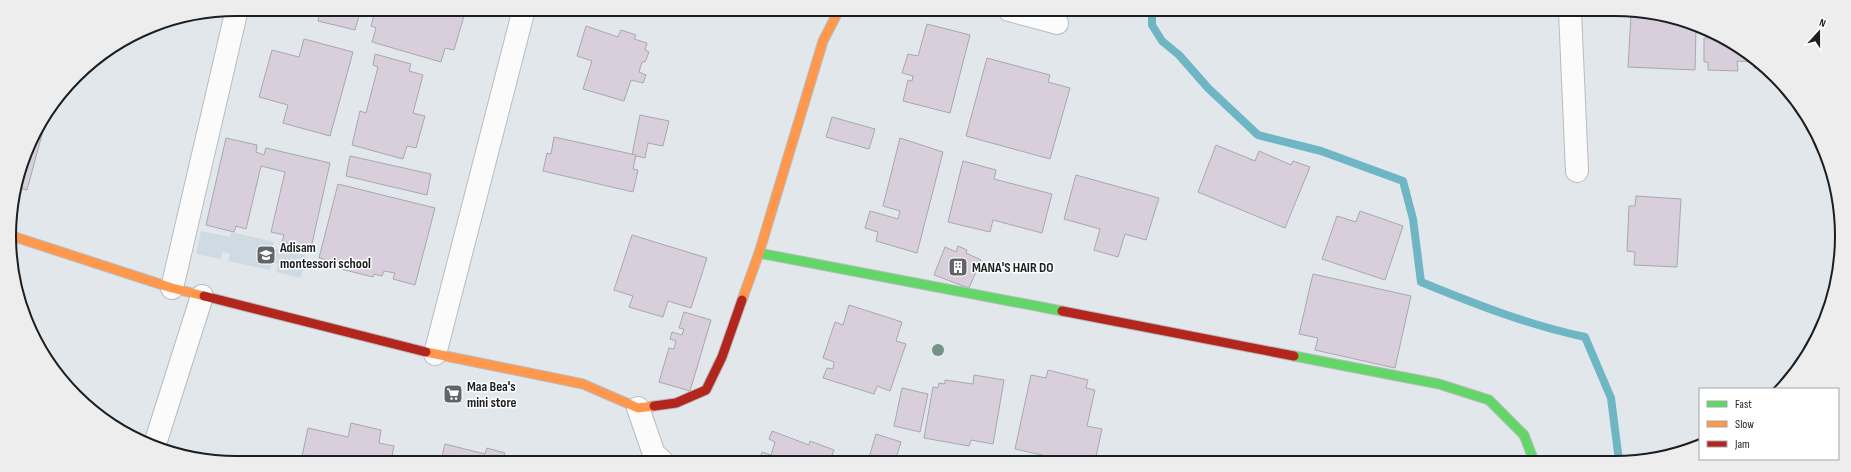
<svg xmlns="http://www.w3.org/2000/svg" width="1851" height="472" font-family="'Sofia Sans Condensed',sans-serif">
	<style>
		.built { fill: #d0dae2 }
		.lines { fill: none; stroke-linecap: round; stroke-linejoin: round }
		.stream { stroke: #6eb6c4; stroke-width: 8 }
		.building { fill: #d9cfdc; stroke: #a7a8ac }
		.street-casing { stroke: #b9bcbf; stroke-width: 24 }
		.fast-casing { stroke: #b9bcbf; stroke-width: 11 }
		.slow-casing { stroke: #b9bcbf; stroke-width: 11 }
		.jam-casing { stroke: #b9bcbf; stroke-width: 11 }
		.street { stroke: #fbfbfc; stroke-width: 22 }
		.fast { stroke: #63d668; stroke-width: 9 }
		.slow { stroke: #ff974d; stroke-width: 9 }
		.jam { stroke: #b3261e; stroke-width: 9 }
		.tree { fill: #749284 }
		.labels { text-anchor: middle; stroke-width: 3; stroke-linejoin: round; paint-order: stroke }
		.poi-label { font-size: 14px; font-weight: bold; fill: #1c1f21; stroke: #fff; text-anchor: start }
		.rim { fill: none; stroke: #1c1f21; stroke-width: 2 }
	</style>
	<rect width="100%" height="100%" fill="#e2e7ec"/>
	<path class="built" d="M201,231L230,237L231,232L274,242L272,248L306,255L301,278L276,272L278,264L272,262L270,270L228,261L230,254L223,252L221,259L196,254Z"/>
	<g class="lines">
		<path class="stream" d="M1152,10V25L1162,41L1179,55L1208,88L1258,135L1321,151L1403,181L1413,219L1421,282C1475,304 1528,325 1585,337L1611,398L1619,461"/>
	</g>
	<g class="building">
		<path d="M320,9H361L355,30L318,21Z"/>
		<path d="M382,9H466L454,50L445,48L441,62L372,42L376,28L371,26L375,11L381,13Z"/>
		<path d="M1623,11H1645L1696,29L1695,70L1628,67L1631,16H1623Z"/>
		<path d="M927,24L970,35L950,113L903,101L908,80L912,81L913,76L902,73L908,54L918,56Z"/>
		<path d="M586,26L618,37L621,30L636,35L634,39L647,43L645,50L649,52L645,62H642L639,72L646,75L643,83L631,80L624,101L583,89L592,61L577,56Z"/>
		<path d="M1709,33L1729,40L1761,68H1754V62L1737,61L1738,71L1708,70V62H1704V38H1709Z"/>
		<path d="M304,39L353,52L330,136L283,123L288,105L259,97L272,50L299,57Z"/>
		<path d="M375,54L411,64L409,71L423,75L413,113L425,116L416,148L407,146L403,159L352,145L360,111L366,113L378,67L373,65Z"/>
		<path d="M987,58L1050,75L1048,82L1070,88L1050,159L966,136Z"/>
		<path d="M640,115L669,121L663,146L648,143L645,158L632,155Z"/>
		<path d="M47,116L27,190L18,188L33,135Z"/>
		<path d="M832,117L875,129L869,149L826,137Z"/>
		<path d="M554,137L636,155L633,169L638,170L633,192L543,171L547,153L551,154Z"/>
		<path d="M226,138L257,145L256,152L264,155L266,148L330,163L311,248L282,242L284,235L271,232L285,172L261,166L246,229L236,226L234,232L206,225Z"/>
		<path d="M900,138L943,152L917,253L876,241L878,232L865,228L870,211L898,219L900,211L883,206Z"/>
		<path d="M1216,145L1255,161L1259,151L1291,165L1293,161L1310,167L1285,228L1198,192Z"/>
		<path d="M350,156L431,174L427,195L346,176Z"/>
		<path d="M963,161L996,170L994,179L1052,194L1042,233L993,220L990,232L948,222Z"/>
		<path d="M1076,175L1159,198L1146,240L1125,234L1118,257L1094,250L1100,229L1064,219Z"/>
		<path d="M338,184L435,208L415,285L393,279L395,273L384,271L382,276L374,274L373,277L341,269L342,263L319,258Z"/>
		<path d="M1636,196L1681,199L1677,267L1634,265L1635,252L1627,251L1629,206H1635Z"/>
		<path d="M1360,211L1403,226L1385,280L1322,259L1337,216L1356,222Z"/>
		<path d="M632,235L707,258L691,308L668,301L663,317L629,307L633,296L614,290Z"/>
		<path d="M958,246L967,250L966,253L981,260L969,288L934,275L945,247L956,252Z"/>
		<path d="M1313,274L1411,296L1395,368L1315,350L1318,338L1299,334Z"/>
		<path d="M849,305L902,322L896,341L906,344L890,391L877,386L874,394L823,378L827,368L833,369L834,362L823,358L835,322L843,325Z"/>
		<path d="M684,312L711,320L690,391L659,382L669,348L674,349L676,341L670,339L672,332L682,335L684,329L679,328Z"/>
		<path d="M1048,370L1088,380L1086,388L1095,390L1087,426L1102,429L1095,461H1069L1015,449L1031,375L1046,378Z"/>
		<path d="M974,375L1004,380L993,444L971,440L969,446L924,438L933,387L938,388L939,383L945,384V380L973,384Z"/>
		<path d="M902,388L928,394L920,432L894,426Z"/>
		<path d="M351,423L381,430L379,443L394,446L391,461H301L308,428L348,437Z"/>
		<path d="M772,431L809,445L810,441L834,450L830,461H759L762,452L771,455L775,442L769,439Z"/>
		<path d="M876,434L901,442L895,461H868Z"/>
		<path d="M445,444L485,454L487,448L505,453L502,460L508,461H441Z"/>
	</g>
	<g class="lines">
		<g class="street-casing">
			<g id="street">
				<path d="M1009,10L1057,23"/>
				<path d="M1570,11L1577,171"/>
				<path d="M172,288L237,9"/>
				<path d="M435,354L524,9"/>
				<path d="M638,408L654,454L662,461"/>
				<path d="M155,444L202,296"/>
			</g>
		</g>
		<g class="fast-casing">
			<g id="fast">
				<path d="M759,253L1062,311"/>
				<path d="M1294,356L1439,384L1489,400L1524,435L1534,461"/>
			</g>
		</g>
		<g class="slow-casing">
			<g id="slow">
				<path d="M12,236L172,288L204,296"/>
				<path d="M742,300L759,253L823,41L839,10"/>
				<path d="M426,352L583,384L638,408L654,406"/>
			</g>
		</g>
		<g class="jam-casing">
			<g id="jam">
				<path d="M204,296L426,352"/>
				<path d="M1062,311L1294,356"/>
				<path d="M654,406L676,403L706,390L722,357L742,300"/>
			</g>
		</g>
		<use href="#street" class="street"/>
		<use href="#fast" class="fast"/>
		<use href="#slow" class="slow"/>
		<use href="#jam" class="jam"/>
	</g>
	<circle class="tree" cx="938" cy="350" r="6"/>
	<defs>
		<g id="school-square" transform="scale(1)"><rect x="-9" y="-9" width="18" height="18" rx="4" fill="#616568" stroke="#fff"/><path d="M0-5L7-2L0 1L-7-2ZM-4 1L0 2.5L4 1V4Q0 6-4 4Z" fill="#fff"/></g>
		<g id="building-square" transform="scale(1)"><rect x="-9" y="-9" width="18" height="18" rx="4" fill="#616568" stroke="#fff"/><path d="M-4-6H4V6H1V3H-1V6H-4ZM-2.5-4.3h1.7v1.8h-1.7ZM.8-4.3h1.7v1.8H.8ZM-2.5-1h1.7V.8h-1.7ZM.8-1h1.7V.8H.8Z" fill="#fff"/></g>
		<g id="supermarket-square" transform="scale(1)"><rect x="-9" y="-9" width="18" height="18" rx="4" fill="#616568" stroke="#fff"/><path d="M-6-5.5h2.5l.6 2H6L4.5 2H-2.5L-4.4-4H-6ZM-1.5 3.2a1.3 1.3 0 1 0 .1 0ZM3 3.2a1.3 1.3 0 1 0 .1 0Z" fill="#fff"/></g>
	</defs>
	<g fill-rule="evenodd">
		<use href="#school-square" x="266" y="255"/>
		<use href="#building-square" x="958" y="267"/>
		<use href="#supermarket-square" x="453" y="394"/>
	</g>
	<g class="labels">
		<g class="poi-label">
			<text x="280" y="252">Adisam<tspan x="280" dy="16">montessori school</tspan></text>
			<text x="972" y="272">MANA'S HAIR DO</text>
			<text x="467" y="391">Maa Bea's<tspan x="467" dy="16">mini store</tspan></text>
		</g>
	</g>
	<path d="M0 0H1851V472H0ZM236 16H1615A220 220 0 0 1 1835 236V236A220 220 0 0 1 1615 456H236A220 220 0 0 1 16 236V236A220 220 0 0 1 236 16Z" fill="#ededed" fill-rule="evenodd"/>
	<path class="rim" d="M236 16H1615A220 220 0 0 1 1835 236V236A220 220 0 0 1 1615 456H236A220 220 0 0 1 16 236V236A220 220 0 0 1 236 16Z"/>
	<rect x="1699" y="388" width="140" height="72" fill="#ffffff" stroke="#a4a5a6"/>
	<rect x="1707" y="401" width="20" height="6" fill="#63d668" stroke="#a4a5a6"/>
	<text x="1735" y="408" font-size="12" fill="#1c1f21">Fast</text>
	<rect x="1707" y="421" width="20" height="6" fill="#ff974d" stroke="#a4a5a6"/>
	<text x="1735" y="428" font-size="12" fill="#1c1f21">Slow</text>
	<rect x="1707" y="441" width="20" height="6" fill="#b3261e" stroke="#a4a5a6"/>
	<text x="1735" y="448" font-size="12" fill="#1c1f21">Jam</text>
	<g transform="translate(1819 32) rotate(21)" stroke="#ffffff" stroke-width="3" paint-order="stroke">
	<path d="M0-3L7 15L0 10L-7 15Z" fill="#1c1f21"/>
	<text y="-6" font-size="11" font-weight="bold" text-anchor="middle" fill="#1c1f21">N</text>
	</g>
</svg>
